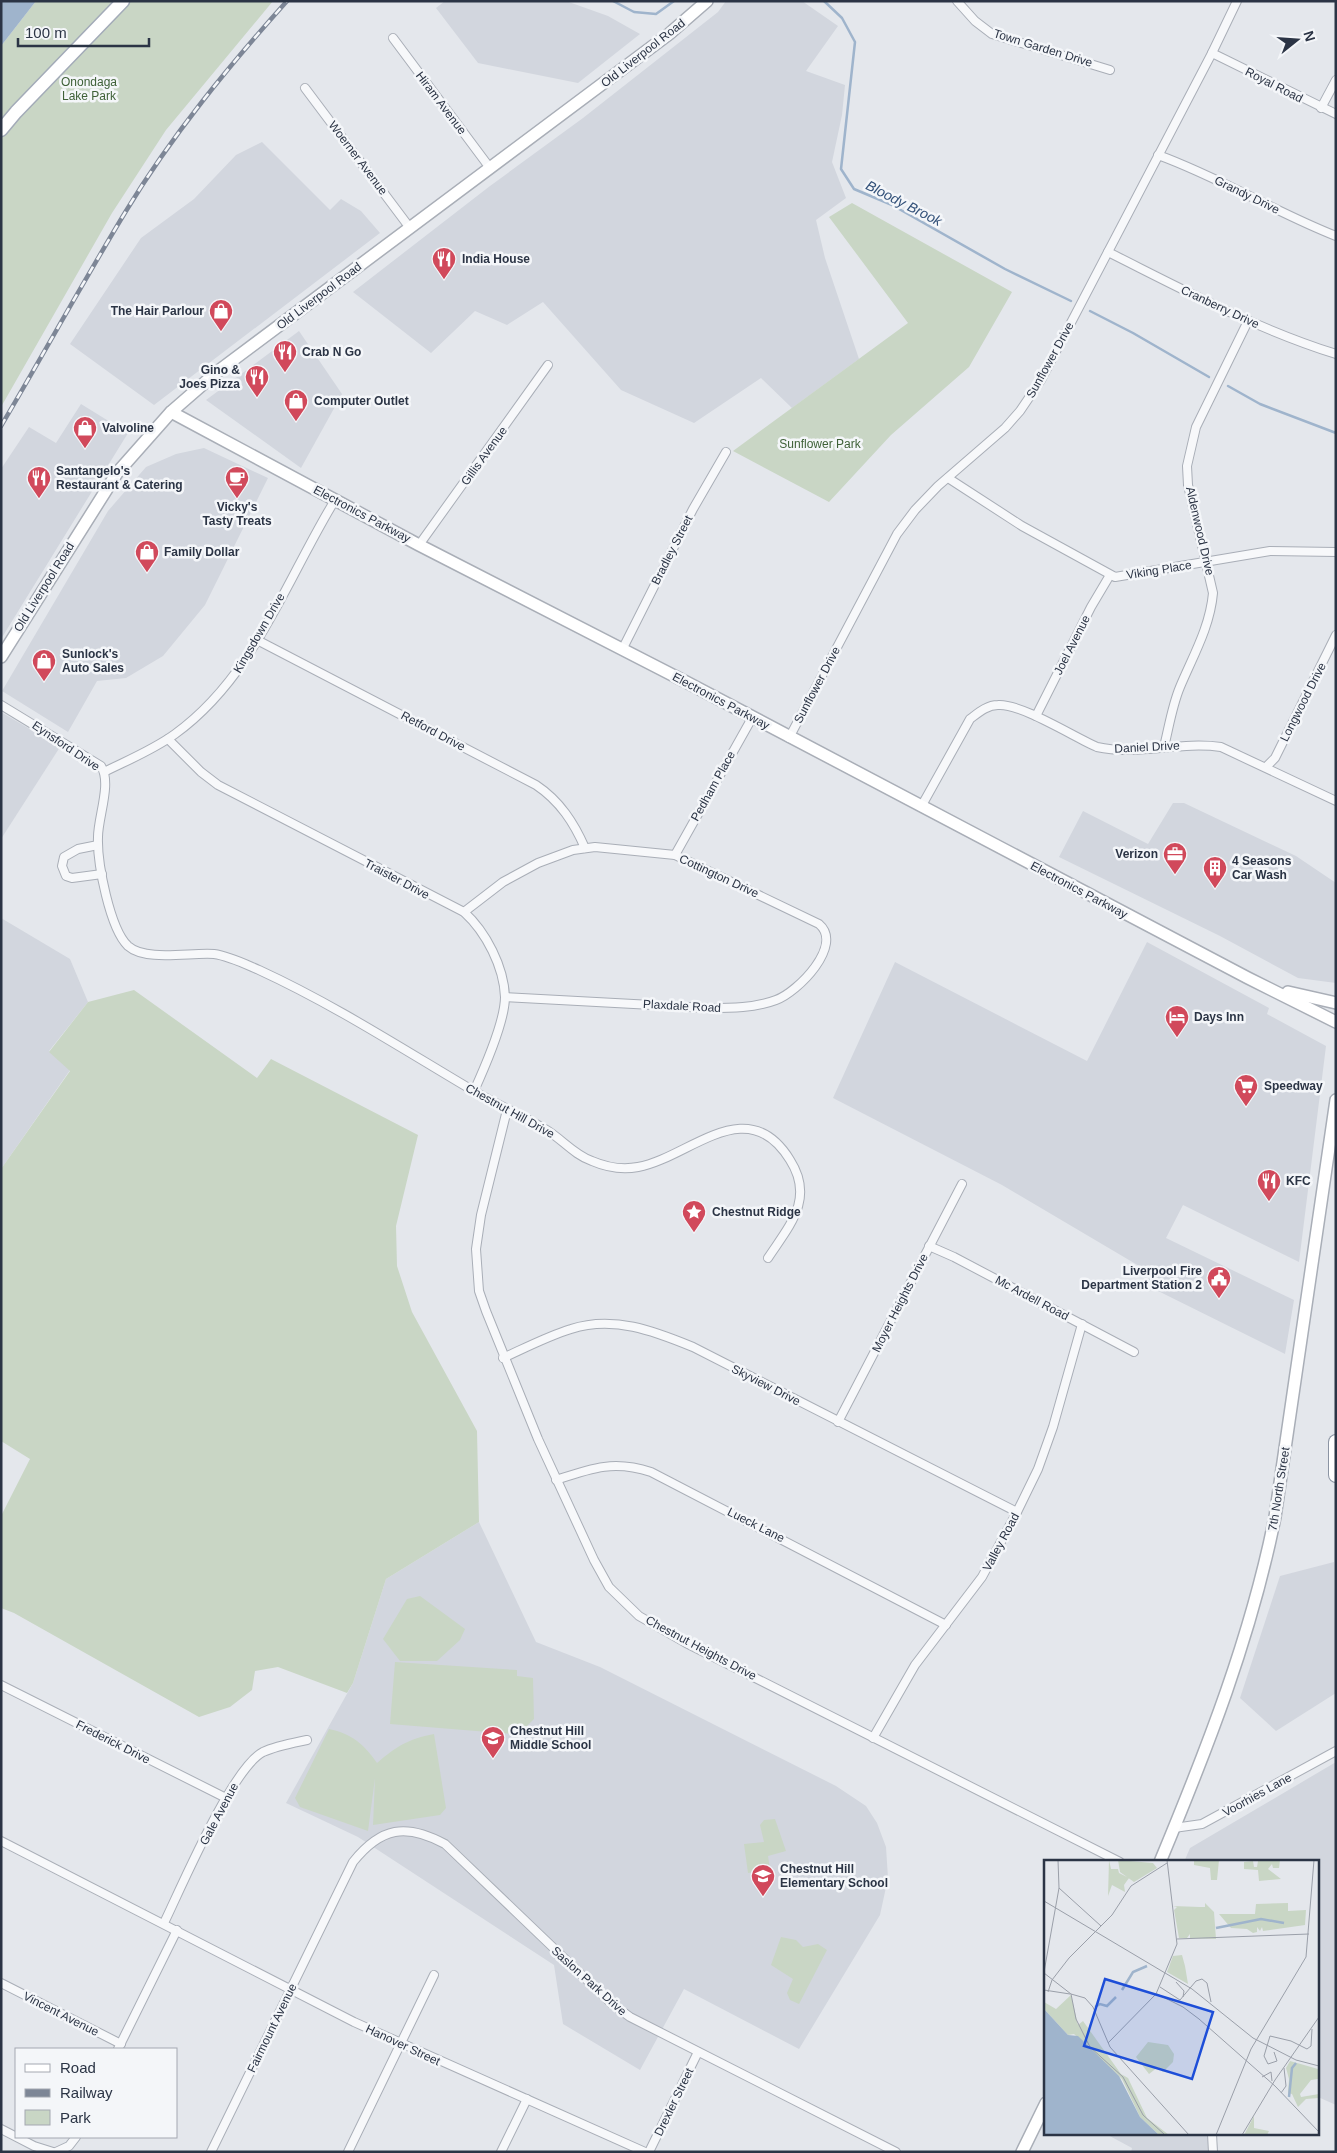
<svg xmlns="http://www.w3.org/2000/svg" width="1337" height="2153" font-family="Helvetica,sans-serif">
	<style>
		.built { fill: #d2d6de }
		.green { fill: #c9d6c5 }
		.water { fill: #9fb4cc }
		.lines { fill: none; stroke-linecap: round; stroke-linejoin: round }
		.stream { stroke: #9fb4cc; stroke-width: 2.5 }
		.street-casing { stroke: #a9aeb7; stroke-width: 10 }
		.secondary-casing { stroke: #a9aeb7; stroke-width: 14 }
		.primary-casing { stroke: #a3abb8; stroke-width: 15 }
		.highway-casing { stroke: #8b94a3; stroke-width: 16 }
		.street { stroke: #f7f8fa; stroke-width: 8 }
		.secondary { stroke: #fff; stroke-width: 11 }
		.primary { stroke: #fff; stroke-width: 12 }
		.highway { stroke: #fff; stroke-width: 14 }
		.rail-casing { stroke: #7d8696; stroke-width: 4.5 }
		.rail { stroke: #f4f6f9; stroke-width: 2.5; stroke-dasharray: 8; stroke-linecap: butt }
		.labels { text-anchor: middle; stroke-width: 5; stroke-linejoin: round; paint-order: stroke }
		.street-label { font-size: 12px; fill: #2b3445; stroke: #f4f6f9 }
		.park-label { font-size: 12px; fill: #3f6138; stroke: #f4f6f9 }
		.poi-label { font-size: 12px; font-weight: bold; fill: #2b3445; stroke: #f4f6f9; text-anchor: start }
		.water-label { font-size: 14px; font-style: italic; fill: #34527a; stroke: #f4f6f9 }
		.inset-river { fill: none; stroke: #9fb4cc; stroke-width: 2.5 }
		.inset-road { fill: none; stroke: #9a9fa9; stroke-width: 1 }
		.view { fill: #1d4ed8; fill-opacity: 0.15; stroke: #1d4ed8; stroke-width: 2.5 }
		.inset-edge { fill: none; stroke: #2b3445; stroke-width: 2.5 }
	</style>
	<rect width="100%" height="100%" fill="#e4e7ec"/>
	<g class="built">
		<path d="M445,1H566L608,16L640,34L578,83L478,63L436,8Z"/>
		<path d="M726,1H802L838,26L806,71L845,85L842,115L832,162L846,198L816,220L825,258L859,359L792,408L761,378L694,423L621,390L543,302L507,325L475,311L431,353L353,292L490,186L583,118L718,12Z"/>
		<path d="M262,142L330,210L341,199L361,211L380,233L154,405L70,344L141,238L194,199L236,155Z"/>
		<path d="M299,331L342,394L301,468L206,400Z"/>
		<path d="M81,404L128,433L1,639V469L29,427L56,443Z"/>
		<path d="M204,448L268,478L205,605L163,656L126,678L97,681L68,732L2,691L108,511L146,467L176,454Z"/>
		<path d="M1,712L60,747L1,839Z"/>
		<path d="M1173,803H1184L1296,856L1336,883V983L1298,978L1220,936L1059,857L1083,811L1148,844Z"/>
		<path d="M1,918L70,959L88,1002L49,1051L70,1070L1,1169Z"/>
		<path d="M1147,942L1269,1008L1267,1014L1326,1046L1299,1262L1183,1205L1166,1238L1294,1300L1285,1354L1146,1285L1151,1273L1002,1185L833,1098L895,962L1087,1061Z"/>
		<path d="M479,1522L536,1642L600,1667L836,1786L866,1806L877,1823L886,1847L888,1878L880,1915L799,2049L684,1989L640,2070L563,2024L554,1965L358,1837L286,1803L353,1683L386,1579Z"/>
		<path d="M1334,1562L1336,1693L1276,1731L1240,1698L1280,1576Z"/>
		<path d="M1336,1762V2105L1318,2097V1862H1184L1190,1848Z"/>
		<path d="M1106,2134H1207L1209,2152H1131L1132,2148Z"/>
	</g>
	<g class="green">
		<path d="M36,1H273L166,130L112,213L1,407V46Z"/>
		<path d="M852,203L1012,292L969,367L891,435L829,502L733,451L908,323L829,217Z"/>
		<path d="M134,990L257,1078L271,1059L418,1135L396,1226L397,1266L412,1312L477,1431L479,1522L386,1579L353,1683L347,1693L278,1667L255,1671L252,1690L230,1707L199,1717L14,1613L1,1608V1516L30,1459L1,1441V1169L70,1071L49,1052L88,1002Z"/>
		<path d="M420,1596L465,1629L460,1640L437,1661H400L383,1639L407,1599Z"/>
		<path d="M395,1662L517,1670V1676L533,1678L534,1719L526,1727L514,1726V1734L390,1724Z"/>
		<path d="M329,1729C352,1734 364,1744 377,1763C397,1746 408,1739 434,1734L446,1808L440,1815L373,1825L375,1778L368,1831L300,1807L295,1798Z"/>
		<path d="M775,1819L786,1851L768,1856L770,1870L748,1873L744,1844L764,1842L760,1825L764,1820Z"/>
		<path d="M781,1937L796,1940L803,1947L818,1944L827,1950L799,2004L790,2000L787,1993L793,1979L771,1965Z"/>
	</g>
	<path class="water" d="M1,1H36L1,46Z"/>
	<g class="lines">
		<g class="stream">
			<path d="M613,1L634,12L656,14L674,1"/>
			<path d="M824,1L842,18L855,42L841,169L854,189L892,205L1005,269L1071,301"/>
			<path d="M1090,311L1133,333L1209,377"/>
			<path d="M1228,386L1260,404L1336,433"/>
		</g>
		<g class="street-casing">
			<g id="street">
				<path d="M957,1L975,21L992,34L1110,70"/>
				<path d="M393,38L490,168"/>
				<path d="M1212,53L1336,114"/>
				<path d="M305,88L410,228"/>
				<path d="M1321,108L1336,80"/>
				<path d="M1158,155C1219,177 1275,212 1336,236"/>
				<path d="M1108,252C1182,289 1256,329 1336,354"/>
				<path d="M948,478L1022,526L1115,577L1270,551L1336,552"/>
				<path d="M419,545L548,365"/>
				<path d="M257,640L536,785C560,801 574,823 585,848"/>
				<path d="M622,650L693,509L726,452"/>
				<path d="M1,705L101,766C112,783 98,817 98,837C97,863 110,929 128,946C146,962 191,952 214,954C229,956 245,964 259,970C333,1004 401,1048 472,1090C496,1104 521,1115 545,1129C561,1138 574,1155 592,1161C606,1167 622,1170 638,1167C689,1158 747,1090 790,1160C815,1199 789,1226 768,1258"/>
				<path d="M1036,716L1091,607L1110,575"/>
				<path d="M789,738L897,534L915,510L938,486L1005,428L1020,411L1041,380L1212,53L1237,1"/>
				<path d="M168,739L201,772L218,785L464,912C486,932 504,967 505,997C505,1021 484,1069 474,1091"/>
				<path d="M1164,747C1169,727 1172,706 1180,687C1193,656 1210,627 1213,593L1188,485L1187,466L1196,427L1248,321"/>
				<path d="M1266,767L1275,758L1336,635"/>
				<path d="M104,772C128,760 153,750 175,734C254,677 286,580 335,500"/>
				<path d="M921,807L970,719C978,713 987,705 998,705C1020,703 1074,737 1097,747C1138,756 1179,741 1221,747L1336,801"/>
				<path d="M98,845L78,849L64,857L62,866L66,876L72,878L102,874"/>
				<path d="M675,855L752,718"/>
				<path d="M464,912L503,882L538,863L573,850L595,847L675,855L819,924C844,945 798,992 776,1000C755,1008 731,1008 708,1008L505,997"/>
				<path d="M507,1110L481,1215L476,1249L479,1291L486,1311L538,1439L594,1560L609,1587L639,1616L686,1643L1120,1862"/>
				<path d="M929,1246L954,1257L1134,1352"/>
				<path d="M503,1358C525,1348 548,1336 571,1329C613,1315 654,1331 693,1347L1017,1512"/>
				<path d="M838,1422L962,1184"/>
				<path d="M556,1480C592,1468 614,1460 651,1472L946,1625"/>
				<path d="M1,1685L226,1798"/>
				<path d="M873,1738L915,1665L982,1577L1017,1512L1038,1469L1053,1427L1082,1324"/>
				<path d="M1174,1828L1202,1824L1336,1751"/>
				<path d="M1,1841L354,2022L645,2152"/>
				<path d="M164,1923C181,1888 232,1768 263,1752C276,1746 293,1743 307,1740"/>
				<path d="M1,1983L121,2044"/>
				<path d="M118,2049L177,1930"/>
				<path d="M1,2129L34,2146L53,2152"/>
				<path d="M1212,2134L1213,2152"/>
				<path d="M56,2152L69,2146L76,2137"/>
				<path d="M211,2152L353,1862C381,1827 406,1823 445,1844L611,2003L630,2017L896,2152"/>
				<path d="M348,2152L434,1975"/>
				<path d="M501,2152L527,2099"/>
				<path d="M649,2152L698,2052"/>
			</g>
		</g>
		<g class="secondary-casing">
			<g id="secondary">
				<path d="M171,412L419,545L688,683L1248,978L1336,1022"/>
				<path d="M1,657L117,473L171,412L217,372L669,34L707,1"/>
				<path d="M1288,992L1336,1003"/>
				<path d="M1160,1862C1207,1749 1251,1637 1275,1517L1336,1100"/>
				<path d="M1022,2152L1046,2103"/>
			</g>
		</g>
		<g class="primary-casing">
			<path id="primary" d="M1,130L16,112L123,1"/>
		</g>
		<g class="highway-casing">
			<path id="highway" d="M1336,1442V1475"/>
		</g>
		<use href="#street" class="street"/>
		<use href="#secondary" class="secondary"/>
		<use href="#primary" class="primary"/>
		<use href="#highway" class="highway"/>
		<g class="rail-casing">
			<path id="rail" d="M1,426C43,355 83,282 126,211C172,135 228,67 287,1"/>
		</g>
		<use href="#rail" class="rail"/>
	</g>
	<defs>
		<g id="restaurant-pin" transform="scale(1.25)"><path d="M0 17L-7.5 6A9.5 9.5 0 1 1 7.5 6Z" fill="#d1495b" stroke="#f4f6f9"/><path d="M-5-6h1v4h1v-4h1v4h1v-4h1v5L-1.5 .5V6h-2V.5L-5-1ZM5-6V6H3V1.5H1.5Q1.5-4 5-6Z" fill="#fff"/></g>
		<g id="shop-pin" transform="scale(1.25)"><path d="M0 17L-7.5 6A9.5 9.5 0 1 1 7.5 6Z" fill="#d1495b" stroke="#f4f6f9"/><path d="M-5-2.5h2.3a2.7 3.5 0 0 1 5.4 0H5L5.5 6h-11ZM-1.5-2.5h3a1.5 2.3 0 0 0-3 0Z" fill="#fff"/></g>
		<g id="cafe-pin" transform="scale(1.25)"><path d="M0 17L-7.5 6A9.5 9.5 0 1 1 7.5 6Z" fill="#d1495b" stroke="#f4f6f9"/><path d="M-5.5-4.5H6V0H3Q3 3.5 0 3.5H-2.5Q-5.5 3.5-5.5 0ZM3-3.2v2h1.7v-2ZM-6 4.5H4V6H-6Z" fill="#fff"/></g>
		<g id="office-pin" transform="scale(1.25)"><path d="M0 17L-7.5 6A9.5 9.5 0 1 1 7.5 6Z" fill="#d1495b" stroke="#f4f6f9"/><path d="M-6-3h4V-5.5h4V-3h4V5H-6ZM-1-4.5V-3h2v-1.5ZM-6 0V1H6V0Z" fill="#fff"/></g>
		<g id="building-pin" transform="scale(1.25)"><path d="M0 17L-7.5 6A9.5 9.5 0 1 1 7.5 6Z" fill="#d1495b" stroke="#f4f6f9"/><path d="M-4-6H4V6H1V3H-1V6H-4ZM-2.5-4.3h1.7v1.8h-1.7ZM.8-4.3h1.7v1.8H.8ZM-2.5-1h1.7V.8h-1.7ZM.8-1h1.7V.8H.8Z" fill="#fff"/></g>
		<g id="hotel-pin" transform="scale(1.25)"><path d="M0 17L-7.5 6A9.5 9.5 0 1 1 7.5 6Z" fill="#d1495b" stroke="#f4f6f9"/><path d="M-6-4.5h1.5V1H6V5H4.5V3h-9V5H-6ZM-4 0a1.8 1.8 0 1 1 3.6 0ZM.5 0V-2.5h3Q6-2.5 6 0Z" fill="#fff"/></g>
		<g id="supermarket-pin" transform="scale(1.25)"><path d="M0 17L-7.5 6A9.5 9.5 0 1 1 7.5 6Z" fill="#d1495b" stroke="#f4f6f9"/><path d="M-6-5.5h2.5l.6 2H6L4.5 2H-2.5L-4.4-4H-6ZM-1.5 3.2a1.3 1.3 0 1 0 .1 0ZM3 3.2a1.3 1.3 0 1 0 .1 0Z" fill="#fff"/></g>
		<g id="sight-pin" transform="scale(1.25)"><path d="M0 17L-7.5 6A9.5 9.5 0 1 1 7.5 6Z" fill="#d1495b" stroke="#f4f6f9"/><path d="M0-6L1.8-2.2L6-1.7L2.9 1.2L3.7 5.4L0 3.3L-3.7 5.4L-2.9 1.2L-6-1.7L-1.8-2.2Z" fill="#fff"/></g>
		<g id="civic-pin" transform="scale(1.25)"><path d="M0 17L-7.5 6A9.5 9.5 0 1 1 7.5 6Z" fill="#d1495b" stroke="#f4f6f9"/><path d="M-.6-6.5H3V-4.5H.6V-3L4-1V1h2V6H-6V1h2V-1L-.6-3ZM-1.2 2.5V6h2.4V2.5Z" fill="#fff"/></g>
		<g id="school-pin" transform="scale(1.25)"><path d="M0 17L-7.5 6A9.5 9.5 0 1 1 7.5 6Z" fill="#d1495b" stroke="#f4f6f9"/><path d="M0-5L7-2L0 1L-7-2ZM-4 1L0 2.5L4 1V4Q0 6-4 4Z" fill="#fff"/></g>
	</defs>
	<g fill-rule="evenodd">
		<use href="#restaurant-pin" x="444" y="259"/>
		<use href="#shop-pin" x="221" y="311"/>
		<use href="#restaurant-pin" x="285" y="352"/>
		<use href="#restaurant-pin" x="257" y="377"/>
		<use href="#shop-pin" x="296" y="401"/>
		<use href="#shop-pin" x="85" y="428"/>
		<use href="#restaurant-pin" x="39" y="478"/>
		<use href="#cafe-pin" x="237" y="478"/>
		<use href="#shop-pin" x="147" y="552"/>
		<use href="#shop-pin" x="44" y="661"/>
		<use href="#office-pin" x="1175" y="854"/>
		<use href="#building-pin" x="1215" y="868"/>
		<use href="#hotel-pin" x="1177" y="1017"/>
		<use href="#supermarket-pin" x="1246" y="1086"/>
		<use href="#restaurant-pin" x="1269" y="1181"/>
		<use href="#sight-pin" x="694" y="1212"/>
		<use href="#civic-pin" x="1219" y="1278"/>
		<use href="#school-pin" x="493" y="1738"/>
		<use href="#school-pin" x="763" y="1876"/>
	</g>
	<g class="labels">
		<g class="street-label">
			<text transform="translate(1043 48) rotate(17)" y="4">Town Garden Drive</text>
			<text transform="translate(643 53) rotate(-38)" y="4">Old Liverpool Road</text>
			<text transform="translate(1274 85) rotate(27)" y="4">Royal Road</text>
			<text transform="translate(441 103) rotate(53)" y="4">Hiram Avenue</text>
			<text transform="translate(358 158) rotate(53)" y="4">Woerner Avenue</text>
			<text transform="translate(1247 195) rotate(26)" y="4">Grandy Drive</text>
			<text transform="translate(319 296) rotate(-37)" y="4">Old Liverpool Road</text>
			<text transform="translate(1220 307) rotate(25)" y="4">Cranberry Drive</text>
			<text transform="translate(1050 360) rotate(-61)" y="4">Sunflower Drive</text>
			<text transform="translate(484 456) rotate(-54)" y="4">Gillis Avenue</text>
			<text transform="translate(362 514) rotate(28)" y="4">Electronics Parkway</text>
			<text transform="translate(1200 531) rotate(77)" y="4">Aldenwood Drive</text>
			<text transform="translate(672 550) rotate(-63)" y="4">Bradley Street</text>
			<text transform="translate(1159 570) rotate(-9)" y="4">Viking Place</text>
			<text transform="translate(44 587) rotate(-58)" y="4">Old Liverpool Road</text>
			<text transform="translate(259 633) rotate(-60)" y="4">Kingsdown Drive</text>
			<text transform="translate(1072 645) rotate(-63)" y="4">Joel Avenue</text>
			<text transform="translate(817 685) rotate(-62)" y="4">Sunflower Drive</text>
			<text transform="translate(721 701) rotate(28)" y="4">Electronics Parkway</text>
			<text transform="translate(1303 702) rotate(-63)" y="4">Longwood Drive</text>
			<text transform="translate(433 731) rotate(28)" y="4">Retford Drive</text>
			<text transform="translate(66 746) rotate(34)" y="4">Eynsford Drive</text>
			<text transform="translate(1147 747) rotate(-3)" y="4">Daniel Drive</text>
			<text transform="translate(713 786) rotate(-61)" y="4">Pedham Place</text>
			<text transform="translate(719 876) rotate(25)" y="4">Cottington Drive</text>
			<text transform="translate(397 879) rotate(28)" y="4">Traister Drive</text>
			<text transform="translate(1079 890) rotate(28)" y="4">Electronics Parkway</text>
			<text transform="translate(682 1006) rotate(3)" y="4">Plaxdale Road</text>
			<text transform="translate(510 1111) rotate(29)" y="4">Chestnut Hill Drive</text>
			<text transform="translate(1032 1298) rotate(28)" y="4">Mc Ardell Road</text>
			<text transform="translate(900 1303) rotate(-63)" y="4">Moyer Heights Drive</text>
			<text transform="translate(766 1385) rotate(27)" y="4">Skyview Drive</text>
			<text transform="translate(1279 1489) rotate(-81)" y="4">7th North Street</text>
			<text transform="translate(756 1525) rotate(27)" y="4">Lueck Lane</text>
			<text transform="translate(1001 1542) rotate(-62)" y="4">Valley Road</text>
			<text transform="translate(701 1648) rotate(28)" y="4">Chestnut Heights Drive</text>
			<text transform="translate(113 1742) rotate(27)" y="4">Frederick Drive</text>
			<text transform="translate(1257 1795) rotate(-29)" y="4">Voorhies Lane</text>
			<text transform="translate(219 1814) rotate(-62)" y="4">Gale Avenue</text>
			<text transform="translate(589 1981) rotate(42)" y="4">Saslon Park Drive</text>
			<text transform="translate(61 2014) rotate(27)" y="4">Vincent Avenue</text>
			<text transform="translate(272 2028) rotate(-64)" y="4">Fairmount Avenue</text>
			<text transform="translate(403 2045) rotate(25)" y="4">Hanover Street</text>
			<text transform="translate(674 2102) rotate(-64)" y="4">Drexler Street</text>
		</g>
		<g class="park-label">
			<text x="89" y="86">Onondaga<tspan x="89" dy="14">Lake Park</tspan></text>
			<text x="820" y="448">Sunflower Park</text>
		</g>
		<g class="poi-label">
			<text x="462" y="263">India House</text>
			<text x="204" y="315" text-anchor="end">The Hair Parlour</text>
			<text x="302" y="356">Crab N Go</text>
			<text x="240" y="374" text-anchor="end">Gino &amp;<tspan x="240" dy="14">Joes Pizza</tspan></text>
			<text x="314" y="405">Computer Outlet</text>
			<text x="102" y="432">Valvoline</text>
			<text x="56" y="475">Santangelo's<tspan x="56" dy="14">Restaurant &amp; Catering</tspan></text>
			<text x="237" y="511" text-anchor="middle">Vicky's<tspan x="237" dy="14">Tasty Treats</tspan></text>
			<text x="164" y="556">Family Dollar</text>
			<text x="62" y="658">Sunlock's<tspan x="62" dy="14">Auto Sales</tspan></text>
			<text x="1158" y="858" text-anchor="end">Verizon</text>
			<text x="1232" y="865">4 Seasons<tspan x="1232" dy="14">Car Wash</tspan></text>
			<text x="1194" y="1021">Days Inn</text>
			<text x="1264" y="1090">Speedway</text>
			<text x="1286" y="1185">KFC</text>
			<text x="712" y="1216">Chestnut Ridge</text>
			<text x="1202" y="1275" text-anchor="end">Liverpool Fire<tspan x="1202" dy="14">Department Station 2</tspan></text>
			<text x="510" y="1735">Chestnut Hill<tspan x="510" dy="14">Middle School</tspan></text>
			<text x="780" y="1873">Chestnut Hill<tspan x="780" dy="14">Elementary School</tspan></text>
		</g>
		<g class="water-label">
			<text transform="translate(904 203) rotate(27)" y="5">Bloody Brook</text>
		</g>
	</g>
	<g transform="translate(1044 1860)">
		<rect width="275" height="275" fill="#e4e7ec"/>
		<path d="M65,0L67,9H74L75,13L85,18L80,25L81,32L68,25L64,36ZM74,0L109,3L113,8L90,22L76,12ZM150,0H175L173,20H167L166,8L150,5ZM236,0L235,8H229L228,4L224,9L237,19L215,21L214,10L200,9V2L209,1L210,7H213L214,1ZM161,43L170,52L172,79L146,78V74L143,78H135L130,50L133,47L129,46L156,47H161ZM244,43V51L262,50L261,65L219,71L218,67L216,71L213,67V72L209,73L203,69L187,68L175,54H211L212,44ZM138,95L141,106L144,124L123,112L129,96ZM27,135L34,165L39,161L77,214L84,218L103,258L125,275H115L96,257L78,219L30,174L24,175L0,149V142L12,149ZM104,182L124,185L130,194L129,202L119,212L114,207L105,214L92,197ZM246,201L274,209V219L267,220L256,234L257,237L275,234V238L262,239L254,247L248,234L244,233L245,219L242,208ZM210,256V268L225,271L223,275H200Z" fill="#c9d6c5"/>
		<path d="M0,149L24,175L34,176L75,216L96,257L115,275H0Z" fill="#9fb4cc"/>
		<path class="inset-river" d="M172,68L217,59L240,63M78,130L89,112L103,106M51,147L56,144L63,146L72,137M245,237L248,208L252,203"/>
		<path class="inset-road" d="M15,28L57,66M0,41L148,129L209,178L252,200L275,206M133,79L265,74M0,112L15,28L14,0M0,113L27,134L41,138L49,147L66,187L145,275M132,122L140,131L139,137M116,127L136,140L152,121L158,119L163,123L167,142M0,130L26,134M4,132L8,120L25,98L68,55L87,26L123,3M27,134L32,159L46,187L79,217L99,255L121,275M113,134L139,147L155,159L231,226L275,272M64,183L112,134L133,84L123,0M230,192L233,201L224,204L220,196L226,176L247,181L263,189L267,186L268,169M218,217L227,212L228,221M237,233L242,226L240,208M172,275L207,189L262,97L270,0M198,275L231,220L275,157"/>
		<path class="view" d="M61,119L169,152L148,219L40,186Z"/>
		<rect width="275" height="275" class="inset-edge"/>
	</g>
	<rect width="1337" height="2153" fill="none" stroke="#2b3445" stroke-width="5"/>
	<rect x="15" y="2048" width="162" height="90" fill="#f4f6f9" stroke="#a4a8b1"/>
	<rect x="25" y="2064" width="25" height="8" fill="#ffffff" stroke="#a4a8b1"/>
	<text x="60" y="2073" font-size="15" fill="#2b3445">Road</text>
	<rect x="25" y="2089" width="25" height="8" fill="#7d8696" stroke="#a4a8b1"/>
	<text x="60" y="2098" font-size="15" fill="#2b3445">Railway</text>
	<rect x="25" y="2110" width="25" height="15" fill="#c9d6c5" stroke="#a4a8b1"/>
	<text x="60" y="2123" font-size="15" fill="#2b3445">Park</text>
	<g transform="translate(1297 40) rotate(73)" stroke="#f4f6f9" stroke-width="4" paint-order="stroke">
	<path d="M0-4L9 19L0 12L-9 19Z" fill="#2b3445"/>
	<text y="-8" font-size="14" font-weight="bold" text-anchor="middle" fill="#2b3445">N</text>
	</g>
	<path d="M18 38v8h131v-8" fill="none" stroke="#2b3445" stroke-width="2.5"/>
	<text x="25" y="38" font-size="15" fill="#2b3445" stroke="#f4f6f9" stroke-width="4" paint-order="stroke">100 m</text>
</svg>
